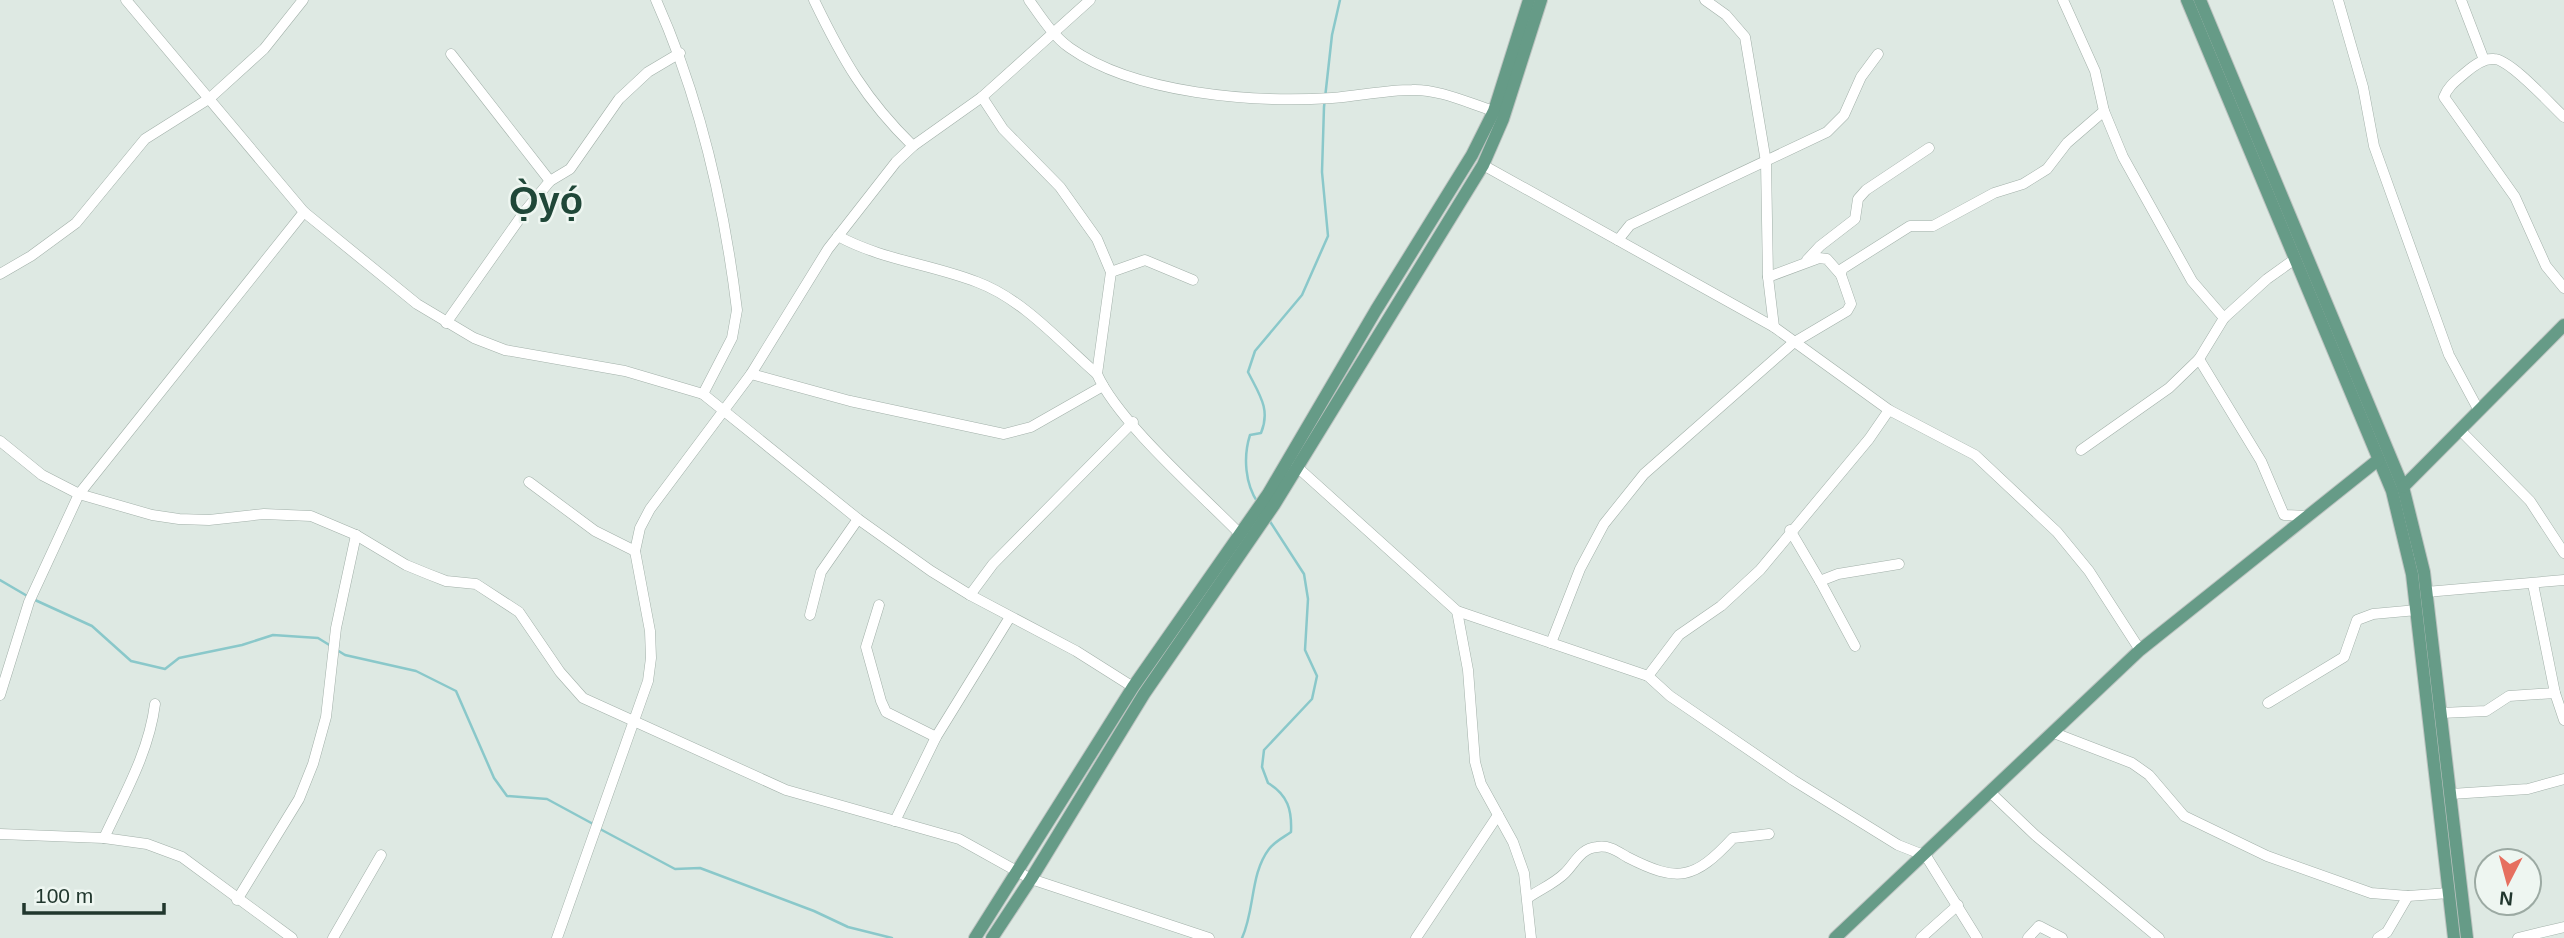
<svg xmlns="http://www.w3.org/2000/svg" width="2564" height="938" font-family="Helvetica,sans-serif">
	<style>
		.lines { fill: none; stroke-linecap: round; stroke-linejoin: round }
		.stream { stroke: #8ac8ca; stroke-width: 2.5 }
		.minor-casing { stroke: #a2b0a9; stroke-width: 11 }
		.major-casing { stroke: #bcc3c0; stroke-width: 14 }
		.minor { stroke: #fff; stroke-width: 10 }
		.major { stroke: #669b87; stroke-width: 12 }
		.labels { text-anchor: middle; stroke-width: 5; stroke-linejoin: round; paint-order: stroke }
		.town-label { font-size: 38px; font-weight: bold; fill: #1f4738; stroke: #eef6f1 }
	</style>
	<rect width="100%" height="100%" fill="#dee9e3"/>
	<g class="lines">
		<g class="stream">
			<path d="M1258,503C1245,484 1243,457 1250,435L1261,433C1271,409 1259,394 1248,372L1255,351L1302,295L1328,236L1322,172L1324,107L1332,35L1340,0"/>
			<path d="M0,580L29,597"/>
			<path d="M35,600L92,626L131,661L165,669L179,658L242,645L273,635L318,638L331,646"/>
			<path d="M337,650L345,655L416,671L456,691L494,778L507,796L547,799L595,825"/>
			<path d="M600,829L675,869L700,868L814,911L848,927L892,938"/>
			<path d="M1242,938C1255,910 1250,874 1269,849C1274,842 1284,837 1291,832C1292,810 1288,795 1268,783L1262,767L1264,750L1312,699L1317,676L1305,650L1308,599L1304,574L1269,520"/>
		</g>
		<g class="minor-casing">
			<g id="minor">
				<path d="M126,0L304,212L417,304L474,338L505,350L625,371L703,394L858,519L931,571L970,595L1076,651L1133,687"/>
				<path d="M656,0C700,98 724,203 737,310L732,338L703,394"/>
				<path d="M814,0C843,60 865,99 913,146"/>
				<path d="M1029,0C1041,17 1053,36 1070,48C1135,94 1254,103 1332,98C1359,96 1385,90 1412,90C1439,89 1468,103 1494,111"/>
				<path d="M1705,0L1726,15L1745,37L1766,162L1768,277L1774,327"/>
				<path d="M2063,0L2095,71L2104,111L2123,157L2192,281L2224,318"/>
				<path d="M2338,0L2363,87L2374,146L2449,355L2478,409"/>
				<path d="M2461,0L2484,60"/>
				<path d="M451,54L550,181"/>
				<path d="M982,97L1003,129L1060,187L1097,239L1111,272L1097,374"/>
				<path d="M2564,117C2551,105 2510,59 2494,59C2483,58 2473,66 2465,73C2457,80 2448,86 2444,97L2515,197L2546,266L2564,288"/>
				<path d="M1483,165L1774,327L1889,410L1975,455L2057,532L2089,571L2140,650"/>
				<path d="M838,236C882,260 931,264 977,282C1023,299 1060,342 1097,374C1119,423 1200,493 1239,533"/>
				<path d="M1618,240L1630,225L1827,132L1844,115L1861,77L1878,54"/>
				<path d="M1807,260L1820,246L1855,219L1858,199L1866,190L1929,148"/>
				<path d="M1111,272L1145,260L1193,280"/>
				<path d="M0,274L31,256L76,223L145,139L210,98L264,49L303,0"/>
				<path d="M1768,277L1819,258L1827,259L1841,275L1842,269L1910,226H1933L1994,193L2023,184L2047,169L2067,143L2104,111"/>
				<path d="M446,323L525,211L550,181L570,169L619,99L648,72L680,53"/>
				<path d="M2199,359L2261,461L2284,515L2308,516"/>
				<path d="M751,374L850,401L1004,434L1031,427L1103,386"/>
				<path d="M2460,430L2530,501L2564,553"/>
				<path d="M0,441L42,475L79,494L152,515L179,519L209,520L264,514L311,516L356,535L406,565L428,574L446,581L476,584L519,612L560,672L583,698L786,790L959,839L1031,879L1209,938"/>
				<path d="M2081,450L2169,388L2199,359L2224,318L2267,279L2295,259"/>
				<path d="M1296,466L1457,611L1648,676L1670,696L1793,780L1898,845L1926,856L1977,938"/>
				<path d="M529,482L595,531L635,551"/>
				<path d="M1790,530L1820,581L1838,574L1899,564"/>
				<path d="M1820,581L1855,646"/>
				<path d="M2533,584L2555,693L2564,720"/>
				<path d="M2426,592L2564,580"/>
				<path d="M970,595L993,564L1133,422"/>
				<path d="M879,605L866,647L881,701L886,712L936,737"/>
				<path d="M1457,611L1468,670L1475,762L1481,784L1513,842L1524,873L1531,938"/>
				<path d="M810,615L821,572L858,519"/>
				<path d="M1551,643L1580,569L1604,524L1644,474L1793,343L1847,311L1851,304L1841,275"/>
				<path d="M1648,676L1679,635L1721,606L1760,570L1869,439L1889,410"/>
				<path d="M0,695L29,602L79,494L304,212"/>
				<path d="M2268,703L2344,657L2357,620L2373,614L2417,610"/>
				<path d="M2441,713L2486,711L2509,696L2555,693"/>
				<path d="M2054,733L2132,763L2149,775L2184,816L2267,856L2371,893L2408,896L2449,893"/>
				<path d="M1991,793L2035,835L2159,938"/>
				<path d="M2451,794L2528,789L2564,779"/>
				<path d="M895,821L936,737L1010,617"/>
				<path d="M0,834L104,838L147,844L182,857L292,938"/>
				<path d="M104,838C124,795 149,752 155,704"/>
				<path d="M1529,897C1541,889 1555,883 1565,873C1575,863 1581,848 1597,847C1609,845 1617,851 1627,857C1678,883 1694,880 1733,838L1769,834"/>
				<path d="M237,900L299,799L313,764L326,717L336,628L356,535"/>
				<path d="M333,938L381,855"/>
				<path d="M557,938L648,681L651,658L650,631L635,551L640,528L650,509L751,374L828,249L896,162L913,146L982,97L1090,0"/>
				<path d="M1416,938L1498,815"/>
				<path d="M1921,938L1958,905"/>
				<path d="M2028,938L2039,926L2062,938"/>
				<path d="M2378,938L2387,932L2408,896"/>
				<path d="M2518,938L2564,927"/>
			</g>
		</g>
		<g class="major-casing">
			<g id="major">
				<path d="M2187,0L2392,491L2412,574L2454,938"/>
				<path d="M2200,0L2403,487L2424,572L2467,938"/>
				<path d="M2403,487L2564,325"/>
				<path d="M975,938L1133,687L1268,494L1376,310L1472,155L1494,111L1529,0"/>
				<path d="M992,938L1031,879L1144,694L1274,505L1483,165L1503,119L1541,0"/>
				<path d="M1835,938L2140,650L2378,460"/>
			</g>
		</g>
		<use href="#minor" class="minor"/>
		<use href="#major" class="major"/>
	</g>
	<g class="labels">
		<g class="town-label">
			<text x="546" y="214">Ọ̀yọ́</text>
		</g>
	</g>
	<g transform="translate(2508 882) rotate(186)"><circle r="33" fill="#eef6f1" stroke="#9caaa3" stroke-width="2"/>
	<path d="M0-5L12 26L0 18L-12 26Z" fill="#e66f5f"/>
	<text y="-10" font-size="19" font-weight="bold" text-anchor="middle" fill="#21372e">N</text>
	</g>
	<path d="M24 903v10h140v-10" fill="none" stroke="#21372e" stroke-width="3.5"/>
	<text x="35" y="903" font-size="21" fill="#21372e" stroke="#eef6f1" stroke-width="5" paint-order="stroke">100 m</text>
</svg>
